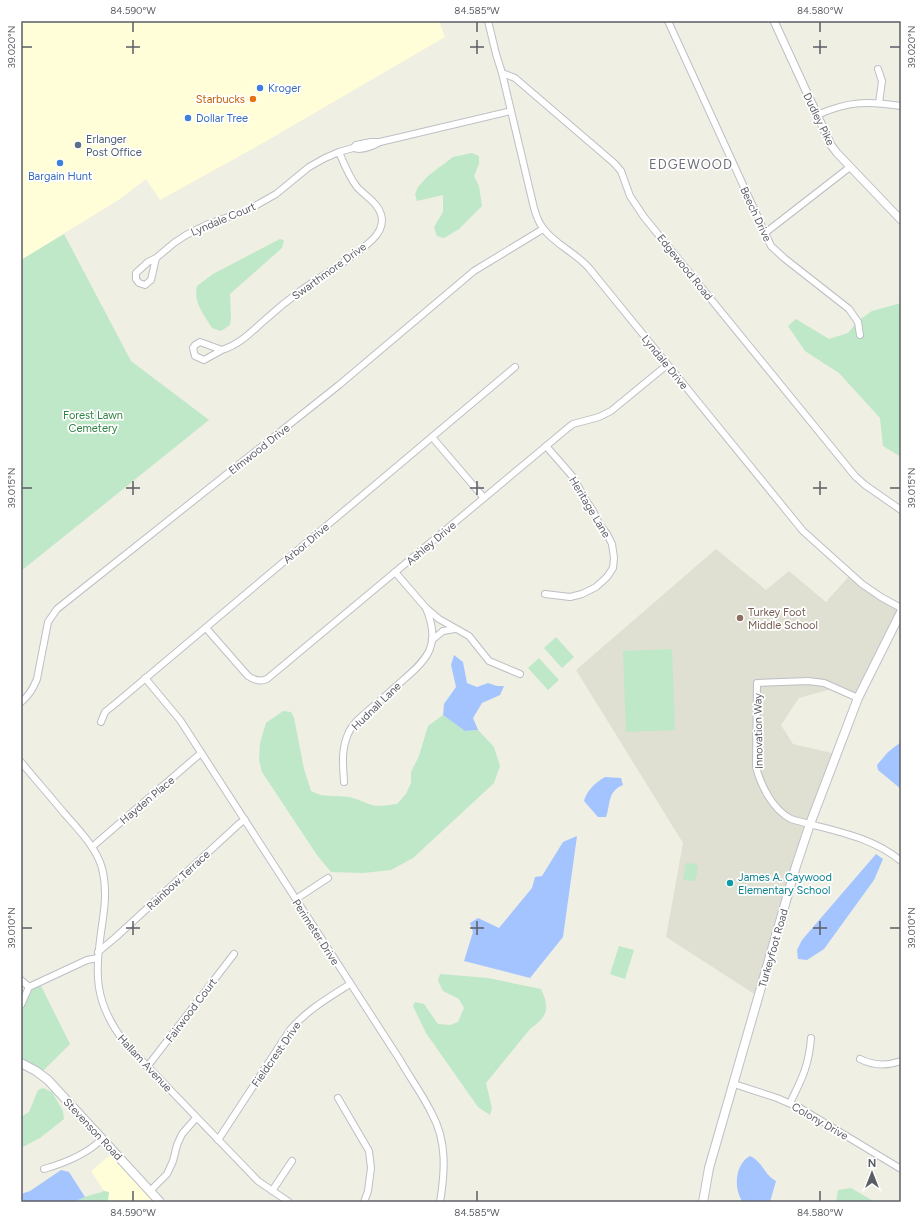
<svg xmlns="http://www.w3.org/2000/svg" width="922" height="1223" font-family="Figtree,sans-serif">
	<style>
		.commercial { fill: #fffed9 }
		.education { fill: #dfdfd2 }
		.green { fill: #bee8c7 }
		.water { fill: #a4c4ff }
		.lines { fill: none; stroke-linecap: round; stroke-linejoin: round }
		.minor-casing { stroke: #bdbfc5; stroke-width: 8 }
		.tertiary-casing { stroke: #bdbfc5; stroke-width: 9 }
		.secondary-casing { stroke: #bec0c8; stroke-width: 10 }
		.minor { stroke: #fff; stroke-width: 6 }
		.tertiary { stroke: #fff; stroke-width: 7 }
		.secondary { stroke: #fff; stroke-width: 8 }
		.ticks { fill: none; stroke: #5b5e65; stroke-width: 1.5 }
		.shop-dot { fill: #3f7fe0; stroke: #fff; stroke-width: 1.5 }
		.food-dot { fill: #e8710a; stroke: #fff; stroke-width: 1.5 }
		.service-dot { fill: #5c6f8a; stroke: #fff; stroke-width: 1.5 }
		.education-dot { fill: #8d6e63; stroke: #fff; stroke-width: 1.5 }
		.culture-dot { fill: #0f9aa8; stroke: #fff; stroke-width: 1.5 }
		.labels { text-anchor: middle; stroke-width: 3.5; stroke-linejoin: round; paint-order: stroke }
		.shop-label { font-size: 11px; fill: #366cbe; stroke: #fff; text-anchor: start }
		.food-label { font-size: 11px; fill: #c56008; stroke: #fff; text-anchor: end }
		.street-label { font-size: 11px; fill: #5b5e65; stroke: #fff }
		.service-label { font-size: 11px; fill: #4e5e75; stroke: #fff; text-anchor: start }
		.park-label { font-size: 11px; fill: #2f8244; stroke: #fff }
		.education-label { font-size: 11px; fill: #785e54; stroke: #fff; text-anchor: start }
		.culture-label { font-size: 11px; fill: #0d838f; stroke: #fff; text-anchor: start }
		.quarter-label { font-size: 13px; letter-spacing: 1px; fill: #6c6f77; stroke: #fff }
		.neatline { fill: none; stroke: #5b5e65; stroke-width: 1.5 }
		.ticks-label { font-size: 10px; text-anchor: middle; fill: #5b5e65 }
	</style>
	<rect width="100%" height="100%" fill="#efefe3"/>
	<g class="commercial">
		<path d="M21,21H439L445,37L256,147L160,200L146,179L120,199L21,260Z"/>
		<path d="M114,1152L160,1202H105L108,1200L109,1192L104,1191L91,1171Z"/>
	</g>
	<path class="education" d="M716,549L766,590L789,571L826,602L851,574L901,608L858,698L835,688L799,698L781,725L793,744L836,754L810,824L759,997L666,937L683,843L576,670Z"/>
	<g class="green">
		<path d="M472,153L479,156V164L474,176L479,186L482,206L459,229L444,238L437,236L434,227L443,212V195L417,201L415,194L418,187L428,176L453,157Z"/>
		<path d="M64,234L131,361L209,420L21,571V260Z"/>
		<path d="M280,239L284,240L282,248L230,294L231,318L230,325L221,331L212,328C204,315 193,302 197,286L213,274Z"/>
		<path d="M901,303V457L883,446L880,418L839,373L805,351L788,326L796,319L829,339L848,333L858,321L872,311Z"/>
		<path d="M556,637L574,657L562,668L544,648Z"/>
		<path d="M672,649L675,730L626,732L623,651Z"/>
		<path d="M539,658L559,680L548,690L528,668Z"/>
		<path d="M283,711L291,712L294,718L304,769L311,791C327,799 332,794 348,797C357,798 364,803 372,805C380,807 389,805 397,804L406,794L411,783V772L419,756L428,726L443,715L465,731L478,730L494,747L500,766L494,783L413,858L391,870L363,873L331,872L317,855L262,772L259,760L260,743L266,723Z"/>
		<path d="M686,863L696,864L698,868L695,881L683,880Z"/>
		<path d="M619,946L634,950L625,979L610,974Z"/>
		<path d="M440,974L488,978L541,989C550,1009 548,1016 530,1029L486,1083L492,1108L490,1115L478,1107L426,1033L413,1006L415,1002L424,1004L438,1024L450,1025L458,1022L464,1008L459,999L443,991L438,981Z"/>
		<path d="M39,982L70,1044L40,1074L21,1063V1005L29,987Z"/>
		<path d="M43,1088L52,1092L63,1111L64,1119L40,1138L21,1148V1117L29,1112L38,1090Z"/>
		<path d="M851,1188L875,1202H836L838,1190Z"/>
		<path d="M104,1191L109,1192L108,1200L105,1202H73C83,1196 94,1195 104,1191Z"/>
	</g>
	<g class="water">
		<path d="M454,655L463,662L467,683L477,687L488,683L497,686H504L500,695L482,703L473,718L478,730L465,731L443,715L444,704L456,687L451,665Z"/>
		<path d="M901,742V789L878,770L877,765L888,752Z"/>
		<path d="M605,777L621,778L623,785C607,792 611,803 606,817H598L584,801C587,790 595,783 605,777Z"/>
		<path d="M577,836L563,937L530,978L464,961L473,932L470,923L478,918L499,928L532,888L535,877L542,876L563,842Z"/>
		<path d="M876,854L883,859L874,880L824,949L807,960L798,959L797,950L802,940Z"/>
		<path d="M750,1156C763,1162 764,1175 776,1181L770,1202H743C733,1189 735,1164 750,1156Z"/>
		<path d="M61,1170L69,1172L85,1197L73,1202H21V1194L30,1191Z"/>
	</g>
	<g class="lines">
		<g class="minor-casing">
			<g id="minor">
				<path d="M488,21L496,54L502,73L515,78L614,163L621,171L630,196L644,217L855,476L865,485L901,510"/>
				<path d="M668,21L771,246L784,258L849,309L858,322L860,335"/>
				<path d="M878,69L882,81L879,103"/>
				<path d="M502,73L534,208C536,215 538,222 543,228C554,244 575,252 589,268L803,531L862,584L881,597L901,608"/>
				<path d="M817,115C849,101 867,101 901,106"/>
				<path d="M353,148C362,151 373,146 380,142"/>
				<path d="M765,233L850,167"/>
				<path d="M156,258L151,280L145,285L139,283L136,279V273L148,262L156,258L174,243L186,235L208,224L246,211L262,202L276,194L309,167L325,158L339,152L353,148L356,145L371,142H380L511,111"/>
				<path d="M222,350L204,360L195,356L193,348L195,345L200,342L222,350C241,344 252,331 266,319C277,309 288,300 299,292C323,274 352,260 373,239C378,234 382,227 382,220C381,204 366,197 357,187C349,177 344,164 339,152"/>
				<path d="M432,437L484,498"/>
				<path d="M395,572L426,608L439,619L469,636L489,661L520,674"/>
				<path d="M545,594L570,597L582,594L596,587L607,577L613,568L614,558L612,544L607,534L600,525L593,511L585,499L573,477L546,446"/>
				<path d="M206,628L248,676C254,680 261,682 267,679L569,427L573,424L599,417L611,411L667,365"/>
				<path d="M432,640L443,631L455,629"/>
				<path d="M145,678L180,720L400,1060C410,1078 423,1095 432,1114C447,1141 445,1172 440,1202"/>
				<path d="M858,698L824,683L808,681L757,683L756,767C761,786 773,810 791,819C828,830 870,835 901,861"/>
				<path d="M21,702C29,696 33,689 37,679L48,622L57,609L339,385L474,271L543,229"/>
				<path d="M101,722L105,712L115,704L515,367"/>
				<path d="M21,762C35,779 50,796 64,813C78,829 96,847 102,868C107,888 105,906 102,925C95,975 93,1001 125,1043L258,1181L289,1202"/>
				<path d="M344,782C343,765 341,750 348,734C352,724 362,716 370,709C381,700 392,690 402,681C429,658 441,644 426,608"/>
				<path d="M92,847L201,753"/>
				<path d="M296,899L328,878"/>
				<path d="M98,952L116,937L240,823L245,820"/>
				<path d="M21,980L29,987"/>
				<path d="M21,1005L29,987L87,960L98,958"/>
				<path d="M860,1059C874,1066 887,1066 901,1061"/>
				<path d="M147,1067L234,954"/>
				<path d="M734,1084L777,1098L800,1108L901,1169"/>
				<path d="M338,1098L369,1151L371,1168L368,1191L364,1202"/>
				<path d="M790,1103C802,1079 809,1065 811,1038"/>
				<path d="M218,1140L290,1030C307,1010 328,998 350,984"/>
				<path d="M44,1169C65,1163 86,1155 102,1139"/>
				<path d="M150,1191L167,1174L173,1161L177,1145L182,1134L196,1118"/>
				<path d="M272,1191L292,1161"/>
			</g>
		</g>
		<g class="tertiary-casing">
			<path id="tertiary" d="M774,21L831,145L837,153L901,220"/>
		</g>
		<g class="secondary-casing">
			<g id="secondary">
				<path d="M21,1063L36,1071L48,1080L160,1202"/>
				<path d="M703,1202L709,1168L796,866L810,824L858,698L901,612"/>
			</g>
		</g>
		<use href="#minor" class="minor"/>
		<use href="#tertiary" class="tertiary"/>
		<use href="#secondary" class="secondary"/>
	</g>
	<path class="ticks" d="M133,22V32M477,22V32M820,22V32M133,40V54M477,40V54M820,40V54M22,47H32M126,47H140M470,47H484M813,47H827M890,47H900M133,481V495M477,481V495M820,481V495M22,488H32M126,488H140M470,488H484M813,488H827M890,488H900M133,921V935M477,921V935M820,921V935M22,928H32M126,928H140M470,928H484M813,928H827M890,928H900M133,1191V1201M477,1191V1201M820,1191V1201"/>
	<g class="shop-dot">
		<circle cx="260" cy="88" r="4"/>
		<circle cx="188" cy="118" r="4"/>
		<circle cx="60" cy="163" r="4"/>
	</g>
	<circle class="food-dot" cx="253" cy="99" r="4"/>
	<circle class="service-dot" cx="78" cy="145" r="4"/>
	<circle class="education-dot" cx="740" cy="618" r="4"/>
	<circle class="culture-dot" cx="730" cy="883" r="4"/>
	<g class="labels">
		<g class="shop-label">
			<text x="268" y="92">Kroger</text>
			<text x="196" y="122">Dollar Tree</text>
			<text x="60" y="180" text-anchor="middle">Bargain Hunt</text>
		</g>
		<g class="food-label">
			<text x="245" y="103">Starbucks</text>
		</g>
		<g class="street-label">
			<text transform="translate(819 119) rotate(64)" y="4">Dudley Pike</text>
			<text transform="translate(756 214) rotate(65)" y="4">Beech Drive</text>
			<text transform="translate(223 219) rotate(-23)" y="4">Lyndale Court</text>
			<text transform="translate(685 267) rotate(51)" y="4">Edgewood Road</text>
			<text transform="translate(329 271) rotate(-36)" y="4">Swarthmore Drive</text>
			<text transform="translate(665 362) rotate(51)" y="4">Lyndale Drive</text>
			<text transform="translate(259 449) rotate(-38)" y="4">Elmwood Drive</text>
			<text transform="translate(590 507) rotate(59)" y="4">Heritage Lane</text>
			<text transform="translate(306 543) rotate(-40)" y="4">Arbor Drive</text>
			<text transform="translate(431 543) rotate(-40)" y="4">Ashley Drive</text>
			<text transform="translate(376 706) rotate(-44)" y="4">Hudnall Lane</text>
			<text transform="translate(758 731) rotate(-91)" y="4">Innovation Way</text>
			<text transform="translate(147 800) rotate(-40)" y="4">Hayden Place</text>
			<text transform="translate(178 880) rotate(-43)" y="4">Rainbow Terrace</text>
			<text transform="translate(316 932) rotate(57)" y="4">Perimeter Drive</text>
			<text transform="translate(773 948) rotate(-74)" y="4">Turkeyfoot Road</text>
			<text transform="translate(191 1010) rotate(-53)" y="4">Fairwood Court</text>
			<text transform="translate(276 1054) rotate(-55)" y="4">Fieldcrest Drive</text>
			<text transform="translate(145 1063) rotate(47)" y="4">Hallam Avenue</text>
			<text transform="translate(820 1121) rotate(30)" y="4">Colony Drive</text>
			<text transform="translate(93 1129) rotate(47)" y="4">Stevenson Road</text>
		</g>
		<g class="service-label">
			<text x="86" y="143">Erlanger<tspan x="86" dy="13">Post Office</tspan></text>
		</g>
		<g class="park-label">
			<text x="93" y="419">Forest Lawn<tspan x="93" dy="13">Cemetery</tspan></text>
		</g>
		<g class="education-label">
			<text x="748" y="616">Turkey Foot<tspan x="748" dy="13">Middle School</tspan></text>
		</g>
		<g class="culture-label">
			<text x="738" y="881">James A. Caywood<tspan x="738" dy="13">Elementary School</tspan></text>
		</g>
		<g class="quarter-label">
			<text x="691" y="169">EDGEWOOD</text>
		</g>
	</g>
	<rect width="922" height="1223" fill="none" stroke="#ffffff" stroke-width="44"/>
	<g transform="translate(872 1173)" stroke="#ffffff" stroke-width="3" paint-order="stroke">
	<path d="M0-3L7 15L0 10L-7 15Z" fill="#5b5e65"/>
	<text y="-6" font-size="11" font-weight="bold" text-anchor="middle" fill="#5b5e65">N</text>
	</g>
	<rect x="22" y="22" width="878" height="1179" class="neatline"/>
	<g class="ticks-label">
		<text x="133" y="14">84.590°W</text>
		<text x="477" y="14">84.585°W</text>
		<text x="820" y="14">84.580°W</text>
		<text transform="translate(11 47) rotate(-90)" y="4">39.020°N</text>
		<text transform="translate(911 47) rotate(-90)" y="4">39.020°N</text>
		<text transform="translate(11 488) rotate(-90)" y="4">39.015°N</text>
		<text transform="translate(911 488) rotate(-90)" y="4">39.015°N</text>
		<text transform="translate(11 928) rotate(-90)" y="4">39.010°N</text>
		<text transform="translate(911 928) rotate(-90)" y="4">39.010°N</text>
		<text x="133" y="1216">84.590°W</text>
		<text x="477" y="1216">84.585°W</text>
		<text x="820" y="1216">84.580°W</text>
	</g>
</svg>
